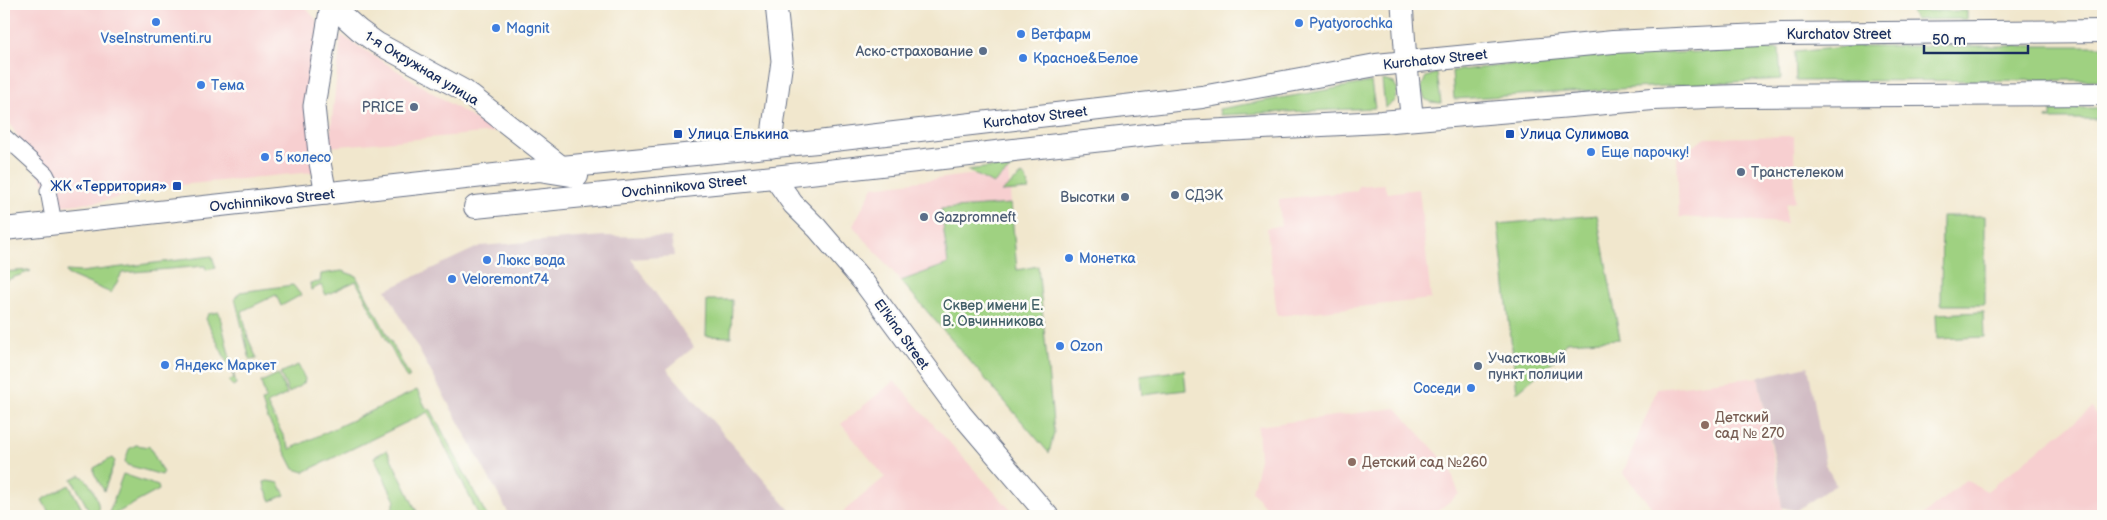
<svg xmlns="http://www.w3.org/2000/svg" width="2107" height="520" font-family="'Balsamiq Sans',sans-serif">
	<style>
		.built { fill: #f7cfd0 }
		.industrial { fill: #d2bdc5 }
		.green { fill: #9fd181; stroke: #5d8070 }
		.lines { fill: none; stroke-linecap: round; stroke-linejoin: round }
		.street-casing { stroke: #666f85; stroke-width: 17 }
		.secondary-casing { stroke: #666f85; stroke-width: 23 }
		.primary-casing { stroke: #666f85; stroke-width: 24 }
		.street { stroke: #fff; stroke-width: 15 }
		.secondary { stroke: #fff; stroke-width: 21 }
		.primary { stroke: #fff; stroke-width: 22 }
		.shop-dot { fill: #3f7fe0; stroke: #fdfcf7; stroke-width: 2 }
		.service-dot { fill: #5c6f8a; stroke: #fdfcf7; stroke-width: 2 }
		.transit-dot { fill: #1a4fb4; stroke: #fdfcf7; stroke-width: 2 }
		.education-dot { fill: #8d6e63; stroke: #fdfcf7; stroke-width: 2 }
		.labels { text-anchor: middle; stroke-width: 5; stroke-linejoin: round; paint-order: stroke }
		.shop-label { font-size: 14px; fill: #366cbe; stroke: #fdfcf7; text-anchor: start }
		.street-label { font-size: 14px; fill: #1b2f5e; stroke: #fdfcf7 }
		.service-label { font-size: 14px; fill: #4e5e75; stroke: #fdfcf7; text-anchor: start }
		.transit-label { font-size: 14px; fill: #164399; stroke: #fdfcf7; text-anchor: start }
		.park-label { font-size: 14px; fill: #436068; stroke: #fdfcf7 }
		.education-label { font-size: 14px; fill: #785e54; stroke: #fdfcf7; text-anchor: start }
	</style>
	<rect width="100%" height="100%" fill="#fdfcf7"/>
	<filter id="ink" filterUnits="userSpaceOnUse"><feTurbulence type="fractalNoise" baseFrequency=".02" numOctaves="2"/><feDisplacementMap in="SourceGraphic" scale="10" xChannelSelector="R" yChannelSelector="G"/><feConvolveMatrix kernelMatrix="1 2 1 2 8 2 1 2 1" color-interpolation-filters="sRGB"/></filter>
	<filter id="wash" filterUnits="userSpaceOnUse"><feTurbulence type="fractalNoise" baseFrequency=".0096" numOctaves="4" result="noise"/><feDisplacementMap in="SourceGraphic" scale="20" xChannelSelector="R" yChannelSelector="G"/><feGaussianBlur stdDeviation="1.12" result="paint"/><feColorMatrix in="noise" values="0 0 0 0 0 0 0 0 0 0 0 0 0 0 0 0 0 1.4 0 .05"/><feComposite in="paint" operator="in"/></filter>
	<g filter="url(#wash)">
		<rect width="100%" height="100%" fill="#f1e7cd"/>
		<g class="built">
			<path d="M4,4H232L235,7L239,4H303L318,22L313,172L169,186L99,202L57,206L4,113Z"/>
			<path d="M341,35L495,132L329,147Z"/>
			<path d="M1794,136L1795,202L1786,204V223L1679,217L1677,156L1706,138Z"/>
			<path d="M1008,170L1011,204L941,209L948,264L901,281L853,226L873,187Z"/>
			<path d="M1384,184L1387,193L1419,189L1431,299L1277,316L1267,228L1281,226L1279,199L1357,191L1358,186Z"/>
			<path d="M1758,377L1784,516H1659L1623,473L1657,389Z"/>
			<path d="M894,381L1016,516H838L885,477L841,424Z"/>
			<path d="M1396,408L1449,466L1459,494L1431,516H1273L1252,491L1260,460L1258,426Z"/>
			<path d="M2092,408L2103,423V516H1922L1966,480L1987,491Z"/>
		</g>
		<g class="industrial">
			<path d="M604,236L671,237L674,256L631,259L694,347L667,369L795,516H510L386,290L480,246Z"/>
			<path d="M1808,366L1825,464L1836,484L1796,511L1782,507L1777,471L1758,377Z"/>
		</g>
		<g class="green">
			<path d="M1911,11H1967V19L1915,20Z"/>
			<path d="M1852,46H2103V80L1796,81L1795,52Z"/>
			<path d="M1779,49L1781,79L1454,99L1452,71L1592,56Z"/>
			<path d="M1437,73L1441,103L1430,102L1425,99L1421,88L1426,77Z"/>
			<path d="M1382,80L1394,83L1398,90L1394,101L1385,108Z"/>
			<path d="M1371,82L1375,108L1220,115L1219,109Z"/>
			<path d="M2051,108H2103V119H2046V118L2051,117Z"/>
			<path d="M1016,164L993,184L967,170Z"/>
			<path d="M1022,175L1026,178L1029,190L1001,192Z"/>
			<path d="M1011,204L1017,270L1038,266L1054,433L1049,453L901,281L948,264L941,209Z"/>
			<path d="M1597,215L1620,339L1566,342L1552,363L1517,392L1498,224Z"/>
			<path d="M1942,216H1985V305H1941Z"/>
			<path d="M212,256L216,268L206,270L205,266L122,273L111,293L67,274L66,271L81,272Z"/>
			<path d="M28,270L31,271L4,281V272Z"/>
			<path d="M342,271L356,276L410,377L407,379L356,281L326,295L321,285L311,290L310,283L320,282L321,274Z"/>
			<path d="M293,285L301,295L281,306L276,295L242,311L248,338L257,359L250,360L235,298L240,292Z"/>
			<path d="M707,300H732L731,337L706,336Z"/>
			<path d="M219,312L236,384L233,386L229,382L234,377L206,319L208,314Z"/>
			<path d="M1983,312L1984,337L1937,339L1936,314Z"/>
			<path d="M298,365L305,379L304,383L289,393L280,373Z"/>
			<path d="M1184,370L1186,390L1142,395L1140,376Z"/>
			<path d="M278,374L287,394L267,404L290,449L417,390L426,408L431,410L487,516H479L428,412L304,472L294,469L266,415L262,401L266,399L261,382Z"/>
			<path d="M136,445L150,447L163,473L162,475L127,465L125,461L129,449Z"/>
			<path d="M387,450L419,516H389L395,501L374,457Z"/>
			<path d="M112,458L115,461L104,491L94,473V468Z"/>
			<path d="M123,474L158,486L159,490L111,516L109,513Z"/>
			<path d="M80,475C89,479 101,502 98,512L92,516L72,479Z"/>
			<path d="M268,481L279,483L285,495L271,501L265,489L264,482Z"/>
			<path d="M69,485L86,516H51L42,500Z"/>
		</g>
	</g>
	<g filter="url(#ink)">
		<g class="lines">
			<g class="street-casing">
				<path id="street" d="M4,136L46,174L51,184L48,191L54,223"/>
			</g>
			<g class="secondary-casing">
				<g id="secondary">
					<path d="M330,4L359,30L377,43L465,91L562,167"/>
					<path d="M1402,4L1406,61"/>
					<path d="M772,147L773,127L782,61L776,4"/>
					<path d="M774,177L793,204L817,228L865,284L961,414L1048,516"/>
					<path d="M326,194L320,163L314,106L331,5"/>
				</g>
			</g>
			<g class="primary-casing">
				<g id="primary">
					<path d="M1406,61L1412,119"/>
					<path d="M562,167L817,142L1202,97L1376,65L1613,42L1782,34L2103,31"/>
					<path d="M475,207L774,177L1165,133L1381,122L1653,99L1738,96L2103,94"/>
					<path d="M4,229L539,170L577,176"/>
				</g>
			</g>
			<use href="#street" class="street"/>
			<use href="#secondary" class="secondary"/>
			<use href="#primary" class="primary"/>
		</g>
	</g>
	<g class="shop-dot">
		<circle cx="156" cy="22" r="5"/>
		<circle cx="1299" cy="23" r="5"/>
		<circle cx="496" cy="28" r="5"/>
		<circle cx="1021" cy="34" r="5"/>
		<circle cx="1023" cy="58" r="5"/>
		<circle cx="201" cy="85" r="5"/>
		<circle cx="1591" cy="152" r="5"/>
		<circle cx="265" cy="157" r="5"/>
		<circle cx="1069" cy="258" r="5"/>
		<circle cx="487" cy="260" r="5"/>
		<circle cx="452" cy="279" r="5"/>
		<circle cx="1060" cy="346" r="5"/>
		<circle cx="165" cy="365" r="5"/>
		<circle cx="1471" cy="388" r="5"/>
	</g>
	<g class="service-dot">
		<circle cx="983" cy="51" r="5"/>
		<circle cx="414" cy="107" r="5"/>
		<circle cx="1741" cy="172" r="5"/>
		<circle cx="1175" cy="195" r="5"/>
		<circle cx="1125" cy="197" r="5"/>
		<circle cx="924" cy="217" r="5"/>
		<circle cx="1478" cy="366" r="5"/>
	</g>
	<g class="transit-dot">
		<rect x="673" y="129" width="10" height="10" rx="2.5"/>
		<rect x="1505" y="129" width="10" height="10" rx="2.5"/>
		<rect x="172" y="181" width="10" height="10" rx="2.5"/>
	</g>
	<g class="education-dot">
		<circle cx="1705" cy="425" r="5"/>
		<circle cx="1352" cy="462" r="5"/>
	</g>
	<g class="labels">
		<g class="shop-label">
			<text x="1309" y="28">Pyatyorochka</text>
			<text x="506" y="33">Magnit</text>
			<text x="1031" y="39">Ветфарм</text>
			<text x="156" y="43" text-anchor="middle">VseInstrumenti.ru</text>
			<text x="1033" y="63">Красное&amp;Белое</text>
			<text x="211" y="90">Тема</text>
			<text x="1601" y="157">Еще парочку!</text>
			<text x="275" y="162">5 колесо</text>
			<text x="1079" y="263">Монетка</text>
			<text x="497" y="265">Люкс вода</text>
			<text x="462" y="284">Veloremont74</text>
			<text x="1070" y="351">Ozon</text>
			<text x="175" y="370">Яндекс Маркет</text>
			<text x="1461" y="393" text-anchor="end">Соседи</text>
		</g>
		<g class="street-label">
			<text x="1839" y="39">Kurchatov Street</text>
			<text transform="translate(1435 59) rotate(-6)" y="5">Kurchatov Street</text>
			<text transform="translate(422 68) rotate(31)" y="5">1-я Окружная улица</text>
			<text transform="translate(1035 117) rotate(-7)" y="5">Kurchatov Street</text>
			<text transform="translate(684 186) rotate(-6)" y="5">Ovchinnikova Street</text>
			<text transform="translate(272 200) rotate(-6)" y="5">Ovchinnikova Street</text>
			<text transform="translate(902 334) rotate(54)" y="5">El'kina Street</text>
		</g>
		<g class="service-label">
			<text x="973" y="56" text-anchor="end">Аско-страхование</text>
			<text x="404" y="112" text-anchor="end">PRICE</text>
			<text x="1751" y="177">Транстелеком</text>
			<text x="1185" y="200">СДЭК</text>
			<text x="1115" y="202" text-anchor="end">Высотки</text>
			<text x="934" y="222">Gazpromneft</text>
			<text x="1488" y="363">Участковый<tspan x="1488" dy="16">пункт полиции</tspan></text>
		</g>
		<g class="transit-label">
			<text x="688" y="139">Улица Елькина</text>
			<text x="1520" y="139">Улица Сулимова</text>
			<text x="167" y="191" text-anchor="end">ЖК «Территория»</text>
		</g>
		<g class="park-label">
			<text x="993" y="310">Сквер имени Е.<tspan x="993" dy="16">В. Овчинникова</tspan></text>
		</g>
		<g class="education-label">
			<text x="1715" y="422">Детский<tspan x="1715" dy="16">сад № 270</tspan></text>
			<text x="1362" y="467">Детский сад №260</text>
		</g>
	</g>
	<rect width="2107" height="520" fill="none" stroke="#fdfcf7" stroke-width="20"/>
	<path d="M1924 45v8h104v-8" fill="none" stroke="#1b2f5e" stroke-width="2.5"/>
	<text x="1932" y="45" font-size="15" fill="#1b2f5e" stroke="#fdfcf7" stroke-width="4" paint-order="stroke">50 m</text>
</svg>
